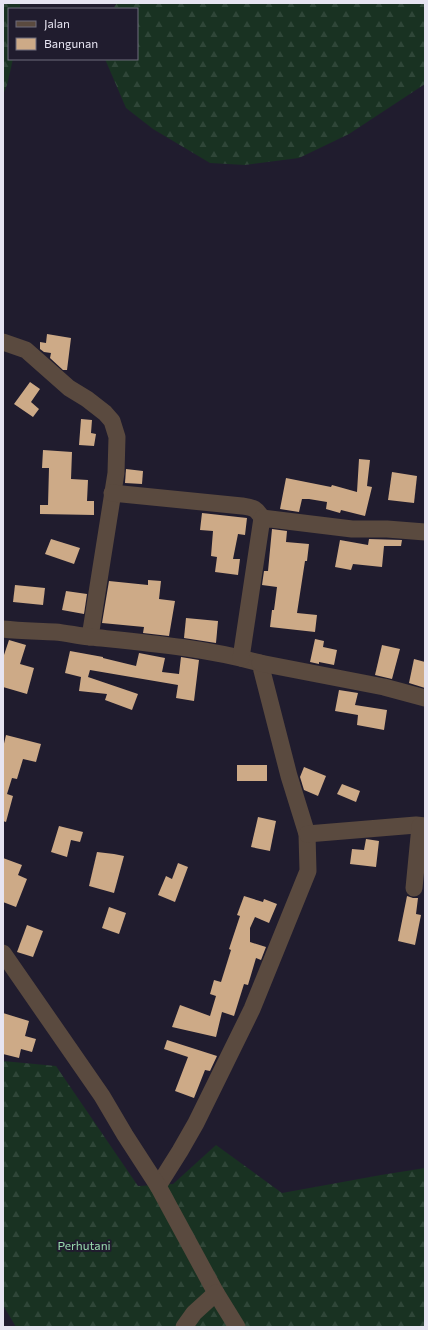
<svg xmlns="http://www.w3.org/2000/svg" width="428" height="1330" font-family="Commissioner,sans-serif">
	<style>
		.forest { fill: url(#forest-firs) }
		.building { fill: #cdaa87 }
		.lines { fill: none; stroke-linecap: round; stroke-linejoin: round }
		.minor { stroke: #5a4a3f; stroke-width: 17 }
		.labels { text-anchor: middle; stroke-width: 4; stroke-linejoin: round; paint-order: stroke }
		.park-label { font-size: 12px; fill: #9addb1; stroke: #201c2e }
	</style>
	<defs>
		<pattern id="forest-firs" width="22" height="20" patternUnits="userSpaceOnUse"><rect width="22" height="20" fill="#193222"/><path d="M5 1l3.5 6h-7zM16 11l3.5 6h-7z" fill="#2f4638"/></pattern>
	</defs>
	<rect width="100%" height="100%" fill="#201c2e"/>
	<g class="forest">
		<path d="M3,3H20V9H9V59H13L7,85L3,95Z"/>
		<path d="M117,3H425V84L349,134L299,158L245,165L210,163L153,129L126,108L105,59H137V9H113Z"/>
		<path d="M3,1061L56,1066L138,1186L173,1184L216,1145L282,1193L381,1175L425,1168V1327H16L3,1305Z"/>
	</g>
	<g class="building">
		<path d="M47,334L71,338L67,370H63L50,358L51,353L44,352L40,349V342L46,343Z"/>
		<path d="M30,382L40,389L31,402L39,409L33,417L14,404Z"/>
		<path d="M81,419L92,420L91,433L96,434L94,446L79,445Z"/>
		<path d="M43,450L72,452L71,479L88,480L87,501H94V515L40,514V505H48L49,468H42Z"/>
		<path d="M359,459L370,460L367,486L372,487L365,516L341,510L340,513L326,509L327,502L309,499H302L299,512L280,509L286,478L331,487L332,485L357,492Z"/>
		<path d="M126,469L143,471L142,484L125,483Z"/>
		<path d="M392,472L417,476L414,503L388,500Z"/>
		<path d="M202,513L247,518L245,535L238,534L233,559H240L238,575L215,572L217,557L211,556L213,531L200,530Z"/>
		<path d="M272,529L287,531L286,542L309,544L307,561H305L297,613L317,615L315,632L270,627L272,610H274L277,587L262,585L264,571H268Z"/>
		<path d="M51,539L80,548L74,564L45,554Z"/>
		<path d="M369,539L402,540L401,546H384L382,567L353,564L351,570L335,567L340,540L368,545Z"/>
		<path d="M148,580L161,581L159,599L175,601L169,636L143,633L144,627L102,623L109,581L148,585Z"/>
		<path d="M15,585L45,588L43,605L13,602Z"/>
		<path d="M66,591L87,594L84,614L62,610Z"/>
		<path d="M186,618L218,621L216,643L184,638Z"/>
		<path d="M315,639L324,641L323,647L337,650L334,665L319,662V664L310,662Z"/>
		<path d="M9,640L26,645L20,664L34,668L27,694L3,687V658Z"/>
		<path d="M382,645L400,649L392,679L375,675Z"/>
		<path d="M70,651L103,657V658L136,666L139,653L165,658L162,672L179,674L181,657L199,660L194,701L176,698L178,685L90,670L88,677L138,694L132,710L105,700L107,694L79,691L81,677L65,673Z"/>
		<path d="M414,659L425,662V688L409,683Z"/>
		<path d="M339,690L358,693L355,705L387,710L384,730L357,725L358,715L335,711Z"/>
		<path d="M6,735L41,744L36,762L23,759L17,779L12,778L7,794L13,796L6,822L3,821V748Z"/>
		<rect x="237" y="765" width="30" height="16"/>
		<path d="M304,767L326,776L318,796L304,790L300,777Z"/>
		<path d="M342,784L360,791L356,802L337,794Z"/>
		<path d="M258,817L276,821L270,851L251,847Z"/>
		<path d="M59,826L83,832L80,842L71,840L67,857L51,852Z"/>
		<path d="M366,839L379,841L376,867L350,864L352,849L364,850Z"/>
		<path d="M97,852L114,854L124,856L114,893L89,886Z"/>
		<path d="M3,858L22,865L18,875L27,879L16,907L3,902Z"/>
		<path d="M178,863L188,867L175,902L158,895L166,876L172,879Z"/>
		<path d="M244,896L263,902L264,899L277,904L269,923L255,917L250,928V942L266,947L261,960L256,958L248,985L244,984L234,1016L222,1012L216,1037L172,1027L180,1005L210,1016L216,996L210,994L214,980L221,982L231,950L229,949L240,916L237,915Z"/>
		<path d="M407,896L413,898H418L416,914L421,915L415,945L398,941Z"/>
		<path d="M109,907L126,913L119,934L102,928Z"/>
		<path d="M27,925L43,931L33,957L17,952Z"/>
		<path d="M3,1013L29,1021L25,1036L36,1039L32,1052L21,1049L19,1058L3,1054Z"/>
		<path d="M167,1040L217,1056L210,1071L205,1070L194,1098L175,1091L188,1057L164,1049Z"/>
	</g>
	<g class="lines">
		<g class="minor">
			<path d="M3,342L26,350L69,388L87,399L105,413L112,421L117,437L116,473L90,637"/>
			<path d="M112,493L242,506C254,508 256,508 262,518"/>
			<path d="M3,629C20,631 38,631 55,632C67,633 79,636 91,637C148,643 205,648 260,663L289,776L307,834L308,871L252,1009L196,1123L180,1151L158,1186"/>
			<path d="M241,658L262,518L352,529H387L425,532"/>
			<path d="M260,663L384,687L425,698"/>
			<path d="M307,834L416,825L425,826"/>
			<path d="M414,888L420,826"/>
			<path d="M3,953L102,1096L125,1135L158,1186L216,1293L237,1327"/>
			<path d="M184,1327L194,1313L216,1293"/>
		</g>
	</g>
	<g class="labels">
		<g class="park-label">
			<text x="84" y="1250">Perhutani</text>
		</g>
	</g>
	<rect width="428" height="1330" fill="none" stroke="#e6e4f1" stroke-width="8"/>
	<rect x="8" y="8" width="130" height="52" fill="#201c2e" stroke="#6f6c7c"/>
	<rect x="16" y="21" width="20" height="6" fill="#5a4a3f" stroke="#6f6c7c"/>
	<text x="44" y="28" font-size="12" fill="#e6e4f1">Jalan</text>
	<rect x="16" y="38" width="20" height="12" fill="#cdaa87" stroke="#6f6c7c"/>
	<text x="44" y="48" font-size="12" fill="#e6e4f1">Bangunan</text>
</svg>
